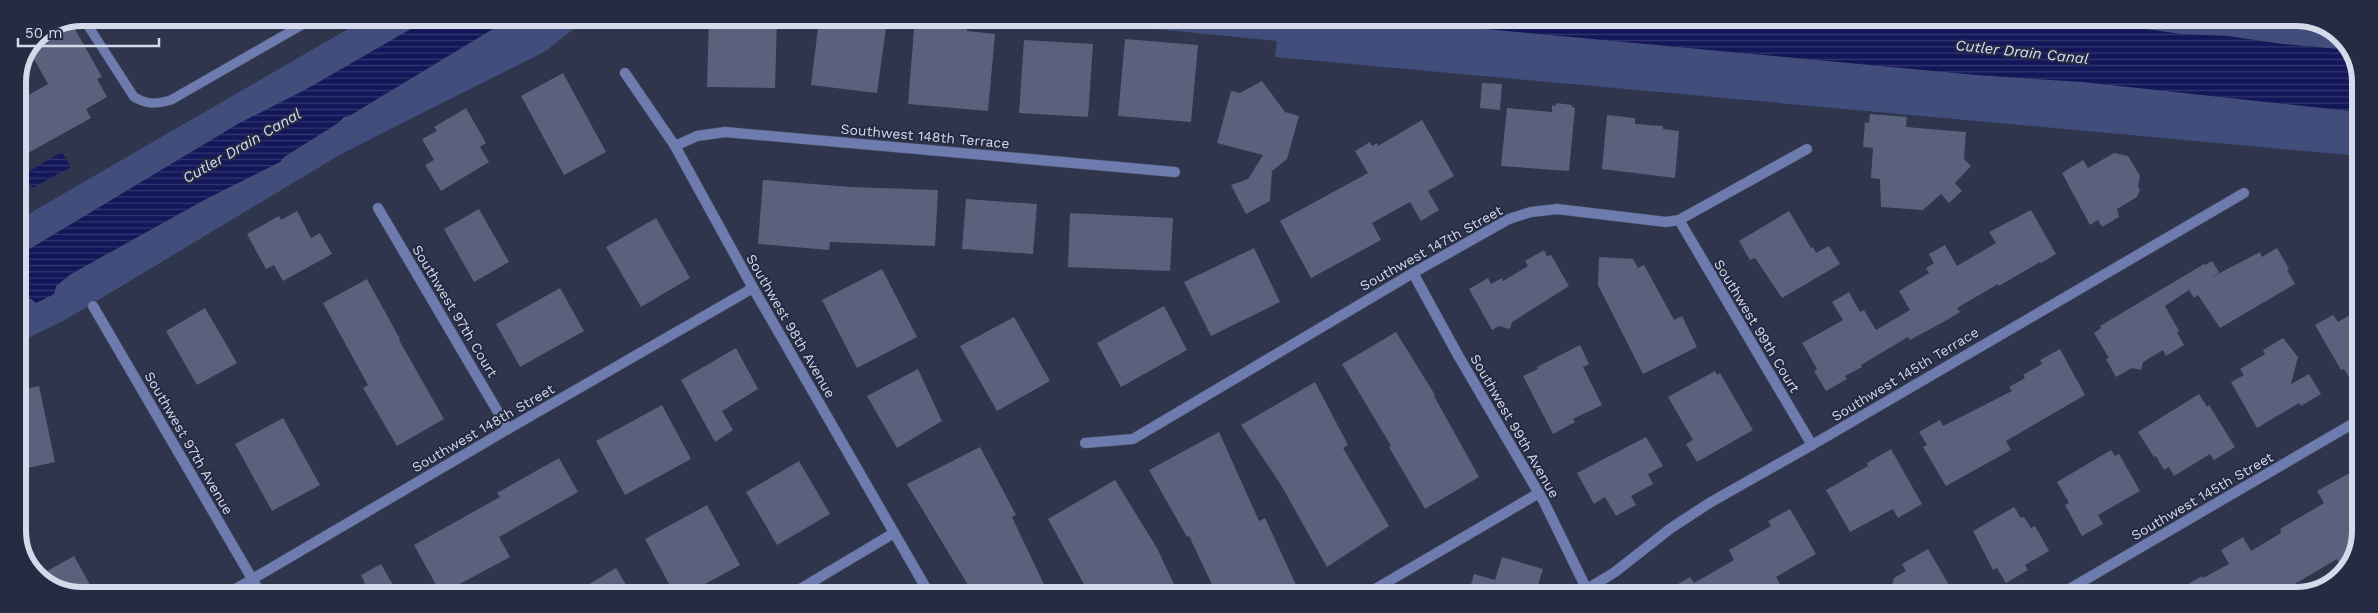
<svg xmlns="http://www.w3.org/2000/svg" width="2378" height="613" font-family="'Work Sans',sans-serif">
	<style>
		.green { fill: #414d7b }
		.water { fill: url(#water-rules) }
		.building { fill: #59617c }
		.lines { fill: none; stroke-linecap: round; stroke-linejoin: round }
		.lane-casing { stroke: #4c5369; stroke-width: 10 }
		.street-casing { stroke: #4c5369; stroke-width: 11 }
		.lane { stroke: #6e7bae; stroke-width: 9 }
		.street { stroke: #6e7bae; stroke-width: 10 }
		.labels { text-anchor: middle; stroke-width: 4; stroke-linejoin: round; paint-order: stroke }
		.street-label { font-size: 14px; fill: #d5daea; stroke: #242b42 }
		.water-label { font-size: 15px; font-style: italic; fill: #d9dff4; stroke: #242b42 }
		.rim { fill: none; stroke: #d5daea; stroke-width: 6 }
	</style>
	<defs>
		<pattern id="water-rules" width="6" height="5" patternUnits="userSpaceOnUse" patternTransform="scale(1.25)"><rect width="6" height="5" fill="#131658"/><path d="M0 2.5h6" fill="none" stroke="#343770"/></pattern>
	</defs>
	<rect width="100%" height="100%" fill="#2e354d"/>
	<g class="green">
		<path d="M367,18H430L305,90L238,124L18,256V220Z"/>
		<path d="M511,18H587L546,51L343,153L105,296L63,321L18,343V305L31,298L36,303L54,294L56,286L71,274L204,200L280,162L284,157L338,123L344,117L349,116Z"/>
		<path d="M1045,18H1369L1977,75L2083,82L2360,112V156L1275,57L1277,41Z"/>
		<path d="M2010,19H2309L2344,39L2349,50L2282,44L2227,36L2181,34L2145,29L2090,28L2074,22Z"/>
	</g>
	<g class="water">
		<path d="M430,18H511L349,116L344,117L338,123L284,157L280,162L204,200L71,274L56,286L54,294L36,303L30,298L18,305V256L238,124L305,90Z"/>
		<path d="M1369,18L2010,19L2074,22L2090,28L2145,29L2181,34L2227,36L2282,44L2349,50L2360,78V112L2083,82L1977,75Z"/>
		<path d="M62,152L71,167L32,188L24,174Z"/>
	</g>
	<g class="building">
		<path d="M709,18L777,20L775,88L707,87Z"/>
		<path d="M915,18H927V28L941,29L942,18H968L967,31L995,34L988,111L908,104Z"/>
		<path d="M819,20L886,28L877,93L811,85Z"/>
		<path d="M71,22L102,77L97,79L107,97L86,109L91,118L28,153L18,134V101L48,84L30,52L37,36Z"/>
		<path d="M1125,39L1198,45L1191,122L1118,116Z"/>
		<path d="M1024,40L1093,44L1088,117L1019,113Z"/>
		<path d="M563,73L606,152L564,175L521,96Z"/>
		<path d="M1262,81L1285,112L1299,116L1287,159L1272,171L1270,201L1246,214L1231,185L1248,179L1263,155L1217,143L1231,91L1240,93Z"/>
		<path d="M1482,83L1502,84L1500,110L1480,108Z"/>
		<path d="M1556,103L1572,105V107L1575,108L1569,171L1501,166L1507,108L1552,112V105L1556,106Z"/>
		<path d="M466,108L486,143L480,147L489,162L441,191L425,165L434,160L422,139L437,131L434,127Z"/>
		<path d="M1870,114L1907,117L1906,127L1966,132L1964,159L1971,166L1955,183L1962,191L1949,203L1941,194L1923,210L1881,207L1880,179L1871,178L1873,148L1863,147L1865,122L1869,123Z"/>
		<path d="M1607,115L1635,118V124L1663,126V129L1679,131L1675,178L1602,169Z"/>
		<path d="M1422,120L1454,176L1428,191L1439,210L1421,221L1410,202L1372,223L1381,240L1311,278L1280,221L1368,173L1355,151L1370,142L1372,146L1377,143L1378,146Z"/>
		<path d="M2114,153L2128,156L2140,176L2138,186L2140,190L2137,197L2117,209L2119,217L2102,227L2098,220L2090,225L2062,173L2083,160L2088,168Z"/>
		<path d="M763,180L851,187L938,190L935,246L830,242L829,250L758,244Z"/>
		<path d="M966,199L1037,204L1033,254L962,249Z"/>
		<path d="M479,209L509,262L474,282L444,229Z"/>
		<path d="M2031,210L2056,254L2041,263L2040,262L1999,286L1998,284L1957,308L1960,312L1947,320L1910,340L1908,337L1861,365L1862,367L1845,376L1847,379L1826,391L1814,371L1817,369L1802,343L1843,320L1832,302L1849,292L1860,312L1864,310L1876,330L1910,310L1899,291L1929,273L1926,268L1934,263L1929,254L1945,245L1957,266L1996,243L1989,232Z"/>
		<path d="M297,211L311,238L320,233L332,254L283,281L274,265L266,269L247,234L279,216L281,220Z"/>
		<path d="M1789,211L1811,248L1813,247L1816,253L1829,246L1840,264L1782,298L1755,258L1750,260L1739,241Z"/>
		<path d="M1070,213L1173,218L1170,271L1068,267Z"/>
		<path d="M656,218L690,278L641,307L606,247Z"/>
		<path d="M1254,248L1280,302L1211,336L1184,282Z"/>
		<path d="M2277,248L2289,269L2287,270L2295,284L2220,328L2198,295L2194,298L2189,290L2165,306L2179,331L2177,332L2184,345L2166,356L2163,350L2143,362L2141,370L2132,368L2116,377L2106,359L2109,358L2094,333L2101,328L2100,326L2204,264L2205,265L2212,261L2219,272L2212,277L2260,252L2262,257Z"/>
		<path d="M1544,250L1547,256L1551,255L1569,286L1512,322L1510,329L1499,326L1492,330L1469,289L1488,278L1491,284L1502,278L1503,281L1528,266L1525,261Z"/>
		<path d="M1599,257L1633,259L1638,268L1644,265L1674,320L1682,316L1697,347L1643,374L1598,285Z"/>
		<path d="M882,269L917,337L857,368L822,300Z"/>
		<path d="M367,279L400,339L399,340L444,419L397,446L363,388L368,385L323,303Z"/>
		<path d="M560,288L584,331L520,367L496,324Z"/>
		<path d="M1164,306L1187,350L1121,387L1097,343Z"/>
		<path d="M205,308L237,363L197,385L166,331Z"/>
		<path d="M2360,309V371L2349,377L2344,369L2341,370L2315,325L2333,315L2338,322Z"/>
		<path d="M1014,317L1050,381L997,411L960,346Z"/>
		<path d="M1396,332L1435,395L1434,396L1479,477L1425,509L1389,447L1391,446L1342,364Z"/>
		<path d="M2283,338L2298,357L2291,384L2309,374L2321,394L2301,406L2299,403L2257,428L2231,382L2244,375L2240,369L2265,354L2263,350Z"/>
		<path d="M1580,345L1589,364L1583,367L1602,405L1573,419L1575,422L1553,434L1523,376L1538,369L1537,367Z"/>
		<path d="M736,348L758,389L722,411L733,430L715,442L681,380Z"/>
		<path d="M2060,349L2085,395L2006,441L2011,450L1946,486L1923,447L1927,445L1919,432L1940,420L1943,426L2012,391L2009,387L2025,378L2023,375L2042,364L2040,360Z"/>
		<path d="M918,369L942,421L897,448L867,396Z"/>
		<path d="M1715,371L1717,375L1720,373L1753,430L1697,462L1686,444L1693,440L1668,397Z"/>
		<path d="M1315,382L1348,445L1343,448L1389,526L1327,567L1281,485L1241,425Z"/>
		<path d="M39,386L55,462L18,470V391Z"/>
		<path d="M2199,394L2207,407L2209,405L2235,447L2214,460L2210,454L2174,476L2169,467L2164,470L2156,456L2154,457L2138,432Z"/>
		<path d="M662,405L691,459L625,495L596,441Z"/>
		<path d="M283,418L320,485L272,511L235,444Z"/>
		<path d="M1219,432L1259,521L1265,518L1297,587L1283,595H1217L1189,536L1187,537L1149,470Z"/>
		<path d="M1646,437L1663,466L1648,474L1653,484L1631,496L1636,505L1616,516L1605,497L1594,504L1577,473Z"/>
		<path d="M980,447L1016,515L1012,517L1049,595H974L907,484Z"/>
		<path d="M1891,449L1922,504L1898,518L1893,509L1850,532L1826,490L1868,466L1867,463Z"/>
		<path d="M2111,450L2115,456L2119,454L2140,491L2098,515L2103,524L2082,536L2065,505L2069,503L2057,482Z"/>
		<path d="M559,458L578,492L499,537L510,557L441,594L414,545L500,497L497,493Z"/>
		<path d="M799,461L830,514L777,545L746,492Z"/>
		<path d="M2359,468V544L2343,570L2337,559L2293,585L2298,595L2296,596L2170,595L2202,576L2203,578L2229,564L2221,550L2243,537L2251,551L2281,533L2280,529L2324,503L2317,491Z"/>
		<path d="M1115,480L1157,548L1179,595H1090L1048,519Z"/>
		<path d="M707,505L740,565L685,595H675L645,539Z"/>
		<path d="M2014,507L2021,518L2024,517L2031,528L2035,526L2049,551L2025,565L2028,570L2006,583L1997,568L1993,570L1973,531Z"/>
		<path d="M1790,509L1816,554L1776,577L1781,586L1766,595H1659L1690,577L1694,583L1734,560L1729,550L1771,526L1768,521Z"/>
		<path d="M1928,549L1955,595H1889L1894,578L1906,571L1902,564Z"/>
		<path d="M74,556L95,594H69L38,576Z"/>
		<path d="M1502,557L1543,569L1535,595H1468L1474,574L1495,580Z"/>
		<path d="M381,564L398,594H346L365,583L361,575Z"/>
		<path d="M616,568L632,595L573,594Z"/>
	</g>
	<g class="lines">
		<g class="lane-casing">
			<g id="lane">
				<path d="M83,18L134,97C148,105 156,104 171,100L314,18"/>
				<path d="M89,27L106,18"/>
			</g>
		</g>
		<g class="street-casing">
			<g id="street">
				<path d="M625,73L675,146L753,288L930,595"/>
				<path d="M675,146L697,136L725,132L1175,172"/>
				<path d="M378,208L508,429"/>
				<path d="M1679,220L1812,445"/>
				<path d="M1413,273L1459,357L1544,502L1589,594"/>
				<path d="M93,306L261,594"/>
				<path d="M1085,443L1133,439L1413,273L1509,219L1531,212L1557,209L1666,222L1679,220L1807,149"/>
				<path d="M1587,589L1615,572L1671,528L1711,502L1812,445L2244,193"/>
				<path d="M227,594L508,429L753,288"/>
				<path d="M790,595L894,533"/>
				<path d="M1365,595L1539,493"/>
				<path d="M2059,595L2359,420"/>
			</g>
		</g>
		<use href="#lane" class="lane"/>
		<use href="#street" class="street"/>
	</g>
	<g class="labels">
		<g class="street-label">
			<text transform="translate(925 136) rotate(5)" y="5">Southwest 148th Terrace</text>
			<text transform="translate(1431 248) rotate(-29)" y="5">Southwest 147th Street</text>
			<text transform="translate(455 311) rotate(59)" y="5">Southwest 97th Court</text>
			<text transform="translate(791 326) rotate(60)" y="5">Southwest 98th Avenue</text>
			<text transform="translate(1757 326) rotate(59)" y="5">Southwest 99th Court</text>
			<text transform="translate(1905 374) rotate(-31)" y="5">Southwest 145th Terrace</text>
			<text transform="translate(1515 426) rotate(60)" y="5">Southwest 99th Avenue</text>
			<text transform="translate(483 428) rotate(-30)" y="5">Southwest 148th Street</text>
			<text transform="translate(189 443) rotate(60)" y="5">Southwest 97th Avenue</text>
			<text transform="translate(2202 496) rotate(-30)" y="5">Southwest 145th Street</text>
		</g>
		<g class="water-label">
			<text transform="translate(2022 52) rotate(6)" y="5">Cutler Drain Canal</text>
			<text transform="translate(242 146) rotate(-30)" y="5">Cutler Drain Canal</text>
		</g>
	</g>
	<path d="M0 0H2378V613H0ZM82 26H2296A56 56 0 0 1 2352 82V531A56 56 0 0 1 2296 587H82A56 56 0 0 1 26 531V82A56 56 0 0 1 82 26Z" fill="#242b42" fill-rule="evenodd"/>
	<path class="rim" d="M82 26H2296A56 56 0 0 1 2352 82V531A56 56 0 0 1 2296 587H82A56 56 0 0 1 26 531V82A56 56 0 0 1 82 26Z"/>
	<path d="M18 38v8h141v-8" fill="none" stroke="#d5daea" stroke-width="2.5"/>
	<text x="25" y="38" font-size="15" fill="#d5daea" stroke="#242b42" stroke-width="4" paint-order="stroke">50 m</text>
</svg>
